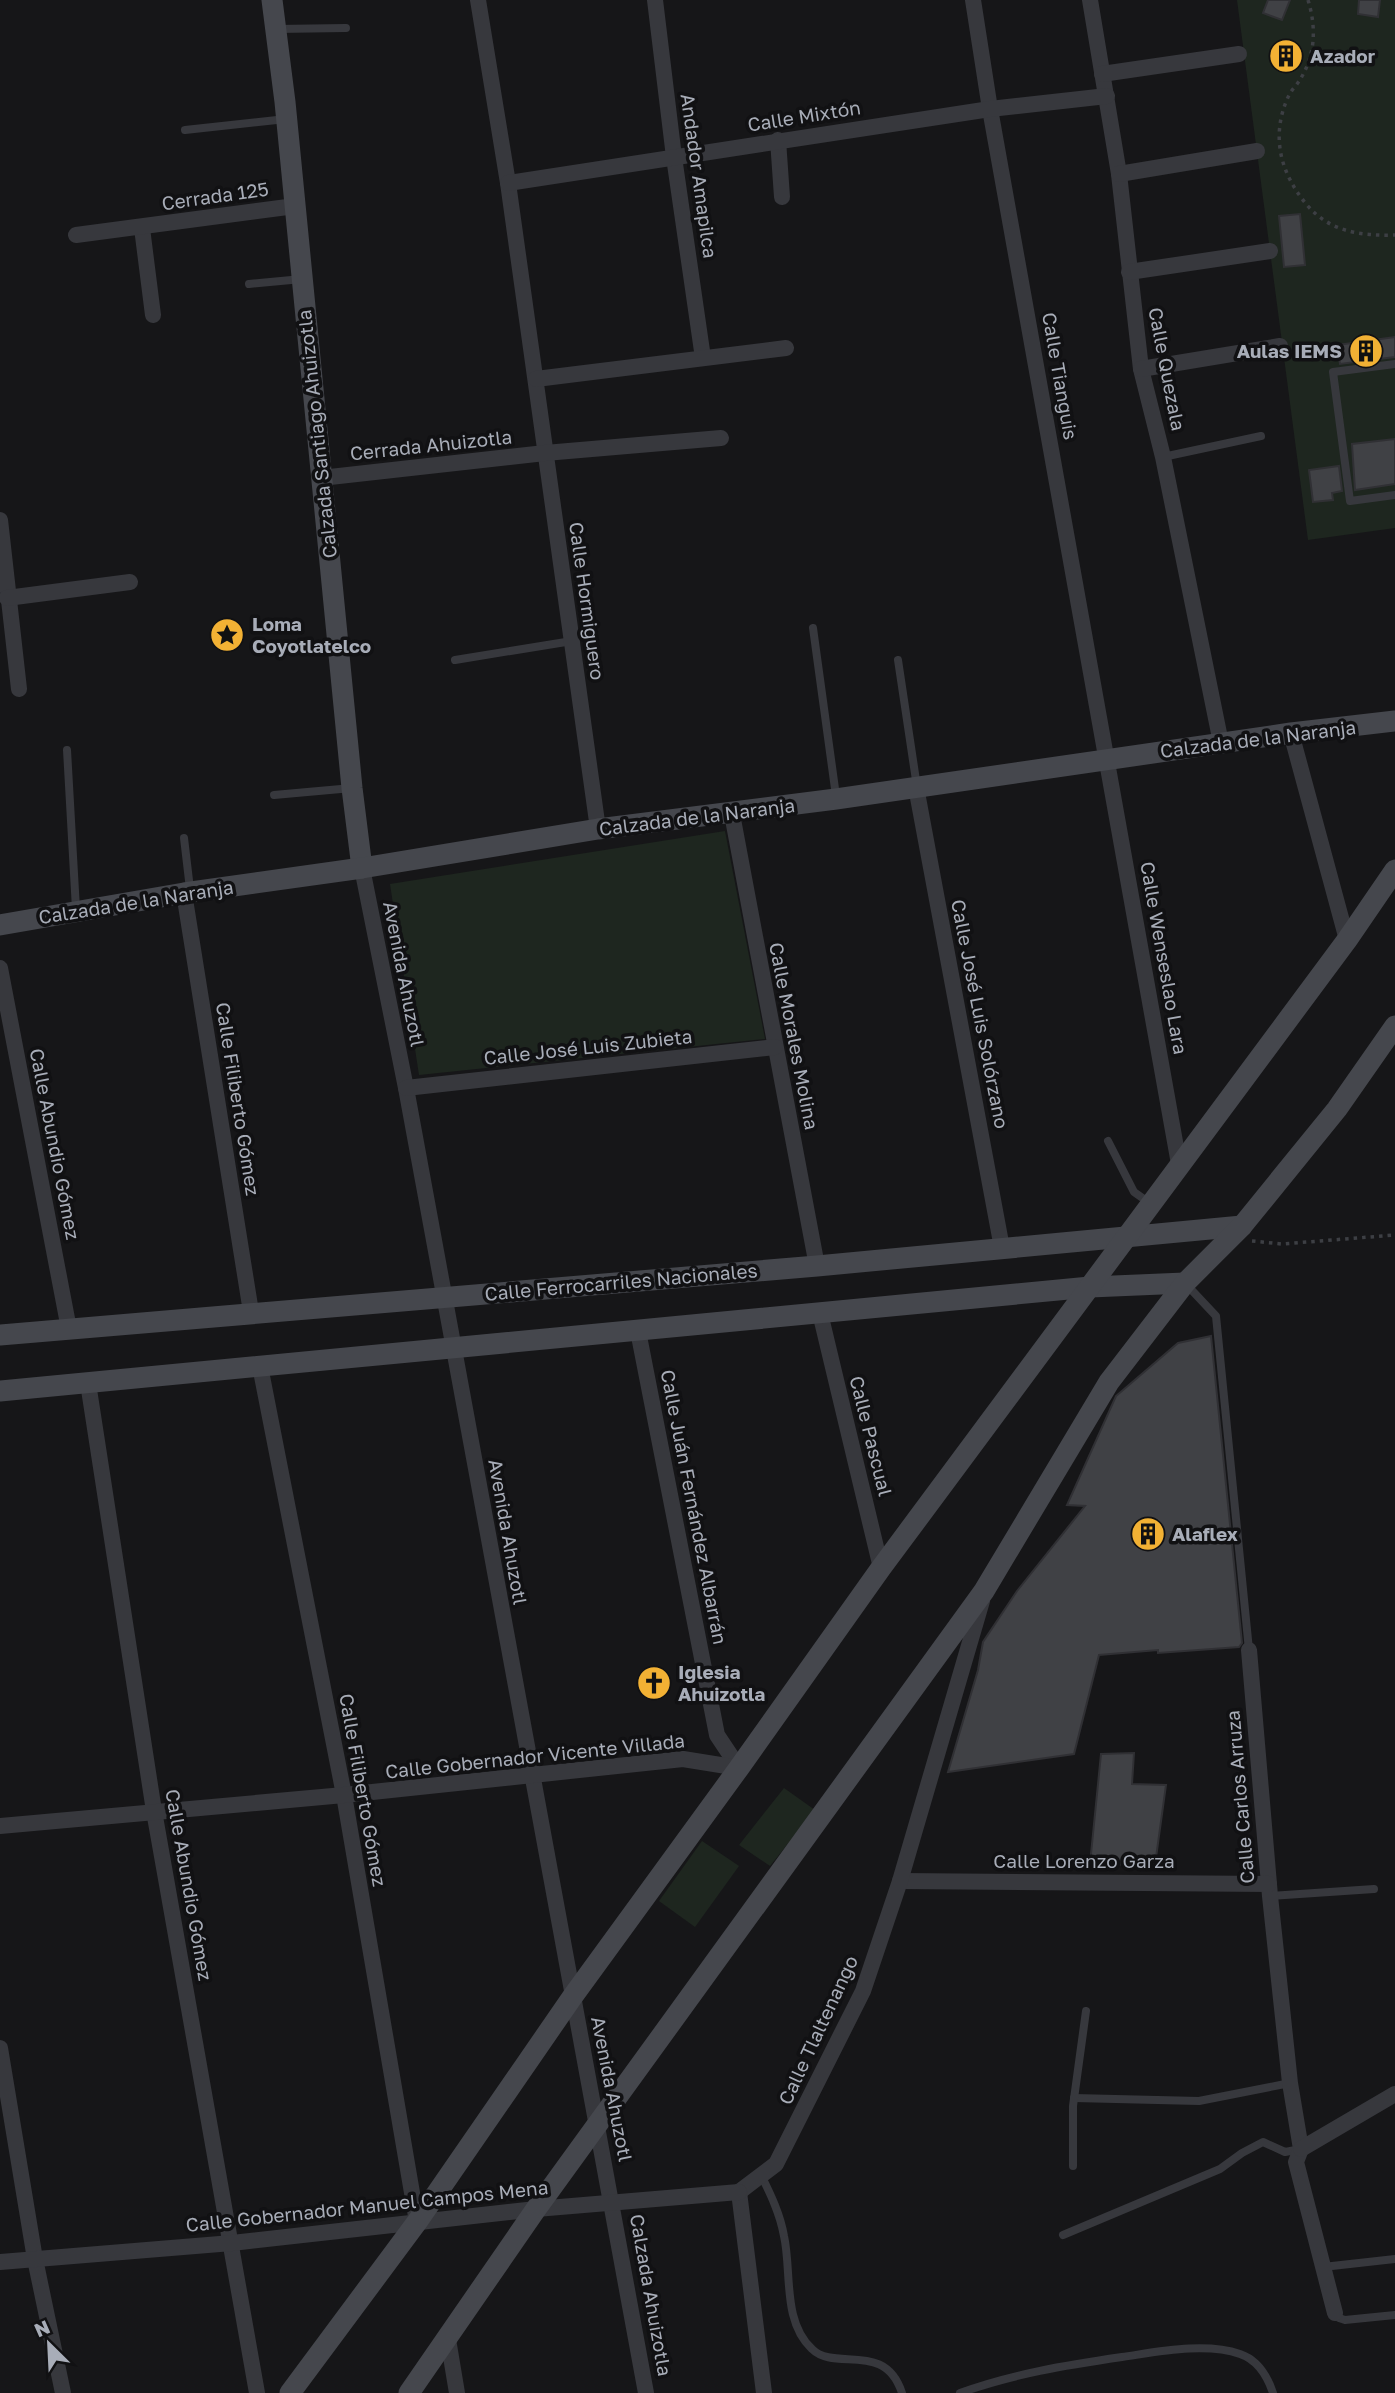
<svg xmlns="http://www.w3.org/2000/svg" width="1395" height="2393" font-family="'Golos Text',sans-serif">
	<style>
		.green { fill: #1e261f }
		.building { fill: #404145; stroke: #303034; stroke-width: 2 }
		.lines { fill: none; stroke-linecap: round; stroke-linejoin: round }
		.path { stroke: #3d3f44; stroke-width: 3.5; stroke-dasharray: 3.5 5; stroke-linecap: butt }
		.lane { stroke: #37383d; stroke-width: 8 }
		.street { stroke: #37383d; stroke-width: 16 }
		.secondary { stroke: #45474d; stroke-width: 21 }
		.labels { text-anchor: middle; stroke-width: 7; stroke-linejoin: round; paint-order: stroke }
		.poi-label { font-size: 19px; font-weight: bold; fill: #a8adb8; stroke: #111113; text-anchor: start }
		.street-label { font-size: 19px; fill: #a8adb8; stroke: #111113 }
	</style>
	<rect width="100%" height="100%" fill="#161618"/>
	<g class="green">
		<path d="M1237,0H1395V528L1308,540Z"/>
		<path d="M725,831L765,1039L419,1075L390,884Z"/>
		<path d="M784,1788L815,1810L770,1866L739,1845Z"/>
		<path d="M702,1841L739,1866L695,1927L659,1901Z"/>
	</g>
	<g class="building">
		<path d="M1268,0H1290L1282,20L1263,13Z"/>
		<path d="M1359,0H1380L1378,17L1358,14Z"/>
		<path d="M1288,42L1300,58L1285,70L1273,54Z"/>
		<path d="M1300,214L1305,265L1284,267L1279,216Z"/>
		<path d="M1395,337V357L1340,364L1337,345Z"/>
		<path d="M1395,439V484L1355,490L1352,444Z"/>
		<path d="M1339,466L1342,491L1332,493L1333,500L1313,502L1309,470Z"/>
		<path d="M1211,1336L1242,1643L1239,1647L1158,1653V1650L1099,1655L1074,1754L948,1772L978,1670L983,1642L1017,1591L1085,1506L1067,1505L1116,1396L1178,1343Z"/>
		<path d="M1134,1753L1132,1784L1166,1785L1155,1865L1090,1864L1101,1754Z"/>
	</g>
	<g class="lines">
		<g class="path">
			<path d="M1308,0C1316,26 1316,53 1301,78C1298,84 1292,89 1289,95C1270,135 1280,173 1307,205C1330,232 1361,236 1395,235"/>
			<path d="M1252,1241L1282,1244L1395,1235"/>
		</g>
		<g class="lane">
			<path d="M276,29L346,28"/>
			<path d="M185,130L286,119"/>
			<path d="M249,284L302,279"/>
			<path d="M1395,364L1333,372L1350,501L1395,495"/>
			<path d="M1163,457L1261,436"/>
			<path d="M813,628L836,796"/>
			<path d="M455,660L572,641"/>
			<path d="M898,660L917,787"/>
			<path d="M67,750L76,909"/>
			<path d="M274,795L352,788"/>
			<path d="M184,838L190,889"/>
			<path d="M1108,1141L1134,1192L1151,1204"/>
			<path d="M1185,1283L1216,1316L1249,1650"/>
			<path d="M1270,1896L1374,1889"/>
			<path d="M1074,2098L1199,2101L1290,2083"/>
			<path d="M1073,2166V2106L1086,2011"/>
			<path d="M761,2175C771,2195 780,2214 784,2236C792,2272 782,2321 812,2349C835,2372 885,2340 902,2393"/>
			<path d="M1063,2235L1220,2169L1242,2153L1263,2142L1285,2152L1301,2149"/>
			<path d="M1323,2267L1395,2259"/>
			<path d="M1335,2313L1339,2318L1345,2320L1395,2315"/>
			<path d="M960,2393C1012,2374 1067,2365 1122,2357C1157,2352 1205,2342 1240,2354C1258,2360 1267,2375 1273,2393"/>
		</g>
		<g class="street">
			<path d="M478,0L508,183L598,829"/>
			<path d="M655,0L674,157L703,358"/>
			<path d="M973,0L990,109L1179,1164"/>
			<path d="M1090,0L1119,174L1141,369L1163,457L1221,743"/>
			<path d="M1102,74L1239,54"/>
			<path d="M778,140L782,197"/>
			<path d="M1119,174L1257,151"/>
			<path d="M508,183L990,109L1107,96"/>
			<path d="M142,228L153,315"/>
			<path d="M76,235L295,206"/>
			<path d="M1129,272L1270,251"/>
			<path d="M1141,369L1280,346"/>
			<path d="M536,379L786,348"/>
			<path d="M321,478L545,453L721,438"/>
			<path d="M0,520L19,689"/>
			<path d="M7,598L130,582"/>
			<path d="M1291,733L1347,940"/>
			<path d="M916,787L1002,1248"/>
			<path d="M732,814L817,1266"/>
			<path d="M362,868L406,1088L646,2393"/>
			<path d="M184,893L251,1312"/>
			<path d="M0,968L69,1329"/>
			<path d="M406,1088L775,1047"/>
			<path d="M820,1313L881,1568"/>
			<path d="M638,1331L717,1735L739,1768"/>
			<path d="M260,1366L344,1795L417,2222"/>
			<path d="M88,1383L154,1811L257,2393"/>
			<path d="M1249,1650L1270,1896L1290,2083L1301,2149L1296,2162L1335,2313"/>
			<path d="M0,1826L344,1795L683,1759L739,1768"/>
			<path d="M900,1881L1269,1884"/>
			<path d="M0,2048L35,2259L63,2393"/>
			<path d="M1301,2149L1395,2094"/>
			<path d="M739,2192L776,2164L863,1991L900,1881L982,1601"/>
			<path d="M739,2192L764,2393"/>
			<path d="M0,2262L232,2243L536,2209L739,2192"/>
			<path d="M448,2339L457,2393"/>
		</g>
		<g class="secondary">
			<path d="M272,0L285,102L352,788L362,868"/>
			<path d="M0,925L184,893L362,868L598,829L836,799L1291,733L1395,721"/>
			<path d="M0,1335L817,1266L1242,1226"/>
			<path d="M0,1391L1090,1287L1185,1283"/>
			<path d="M290,2393L417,2222L573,1996L739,1768L881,1568L1347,940L1395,870"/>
			<path d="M409,2393L536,2209L984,1591L1109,1382L1185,1283L1242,1226L1337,1109L1395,1026"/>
		</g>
	</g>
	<defs>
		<g id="building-disc" transform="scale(1.75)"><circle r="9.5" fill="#f2b134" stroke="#111113"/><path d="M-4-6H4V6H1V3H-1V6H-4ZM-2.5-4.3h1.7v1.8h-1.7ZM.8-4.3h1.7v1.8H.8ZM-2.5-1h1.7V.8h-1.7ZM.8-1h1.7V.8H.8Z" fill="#111"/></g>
		<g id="sight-disc" transform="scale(1.75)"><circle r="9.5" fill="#f2b134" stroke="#111113"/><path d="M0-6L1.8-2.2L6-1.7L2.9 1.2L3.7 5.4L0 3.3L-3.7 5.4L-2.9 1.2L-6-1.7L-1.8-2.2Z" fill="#111"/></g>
		<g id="church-disc" transform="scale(1.75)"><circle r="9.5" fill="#f2b134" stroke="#111113"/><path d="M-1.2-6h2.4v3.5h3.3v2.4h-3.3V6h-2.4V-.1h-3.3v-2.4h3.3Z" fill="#111"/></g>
	</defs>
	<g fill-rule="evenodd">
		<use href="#building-disc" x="1286" y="56"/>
		<use href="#building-disc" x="1366" y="351"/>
		<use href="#sight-disc" x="227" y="635"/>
		<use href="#building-disc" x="1148" y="1534"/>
		<use href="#church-disc" x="654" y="1683"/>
	</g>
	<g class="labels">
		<g class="poi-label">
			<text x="1310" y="63">Azador</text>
			<text x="1342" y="358" text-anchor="end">Aulas IEMS</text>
			<text x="252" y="631">Loma<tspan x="252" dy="22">Coyotlatelco</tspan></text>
			<text x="1172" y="1541">Alaflex</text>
			<text x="678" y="1679">Iglesia<tspan x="678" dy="22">Ahuizotla</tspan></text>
		</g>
		<g class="street-label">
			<text transform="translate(804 116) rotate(-9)" y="7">Calle Mixtón</text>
			<text transform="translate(699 176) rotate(82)" y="7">Andador Amapilca</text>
			<text transform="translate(215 196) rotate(-8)" y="7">Cerrada 125</text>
			<text transform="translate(1167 369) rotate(79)" y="7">Calle Quezala</text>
			<text transform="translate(1060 376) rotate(80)" y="7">Calle Tianguis</text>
			<text transform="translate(317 434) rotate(-96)" y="7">Calzada Santiago Ahuizotla</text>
			<text transform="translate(431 445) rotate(-6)" y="7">Cerrada Ahuizotla</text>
			<text transform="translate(587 601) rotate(82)" y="7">Calle Hormiguero</text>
			<text transform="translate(1258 739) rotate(-7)" y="7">Calzada de la Naranja</text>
			<text transform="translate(697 817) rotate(-7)" y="7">Calzada de la Naranja</text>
			<text transform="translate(136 902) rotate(-9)" y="7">Calzada de la Naranja</text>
			<text transform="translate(1164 958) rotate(80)" y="7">Calle Wenseslao Lara</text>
			<text transform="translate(404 974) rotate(79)" y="7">Avenida Ahuzotl</text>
			<text transform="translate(980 1014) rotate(79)" y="7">Calle José Luis Solórzano</text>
			<text transform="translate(794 1036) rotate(79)" y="7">Calle Morales Molina</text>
			<text transform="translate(588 1047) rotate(-6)" y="7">Calle José Luis Zubieta</text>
			<text transform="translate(238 1099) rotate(81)" y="7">Calle Filiberto Gómez</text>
			<text transform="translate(55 1144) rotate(79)" y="7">Calle Abundio Gómez</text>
			<text transform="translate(621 1282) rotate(-5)" y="7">Calle Ferrocarriles Nacionales</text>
			<text transform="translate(871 1436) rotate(76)" y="7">Calle Pascual</text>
			<text transform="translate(694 1507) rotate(79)" y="7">Calle Juán Fernández Albarrán</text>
			<text transform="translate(508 1532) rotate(80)" y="7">Avenida Ahuzotl</text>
			<text transform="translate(535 1756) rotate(-6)" y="7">Calle Gobernador Vicente Villada</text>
			<text transform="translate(363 1790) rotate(80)" y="7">Calle Filiberto Gómez</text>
			<text transform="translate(1240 1797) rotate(-95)" y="7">Calle Carlos Arruza</text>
			<text x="1084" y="1868">Calle Lorenzo Garza</text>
			<text transform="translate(189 1885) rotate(80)" y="7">Calle Abundio Gómez</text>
			<text transform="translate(818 2030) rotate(-65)" y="7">Calle Tlaltenango</text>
			<text transform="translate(612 2089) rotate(79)" y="7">Avenida Ahuzotl</text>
			<text transform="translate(367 2206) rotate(-6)" y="7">Calle Gobernador Manuel Campos Mena</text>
			<text transform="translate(651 2295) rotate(80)" y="7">Calzada Ahuizotla</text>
		</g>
	</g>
	<g transform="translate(49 2344) rotate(336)" stroke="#111113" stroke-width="5" paint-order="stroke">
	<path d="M0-5L12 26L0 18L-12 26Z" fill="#a8adb8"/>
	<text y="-10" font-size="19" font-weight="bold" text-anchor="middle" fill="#a8adb8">N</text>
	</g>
</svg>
